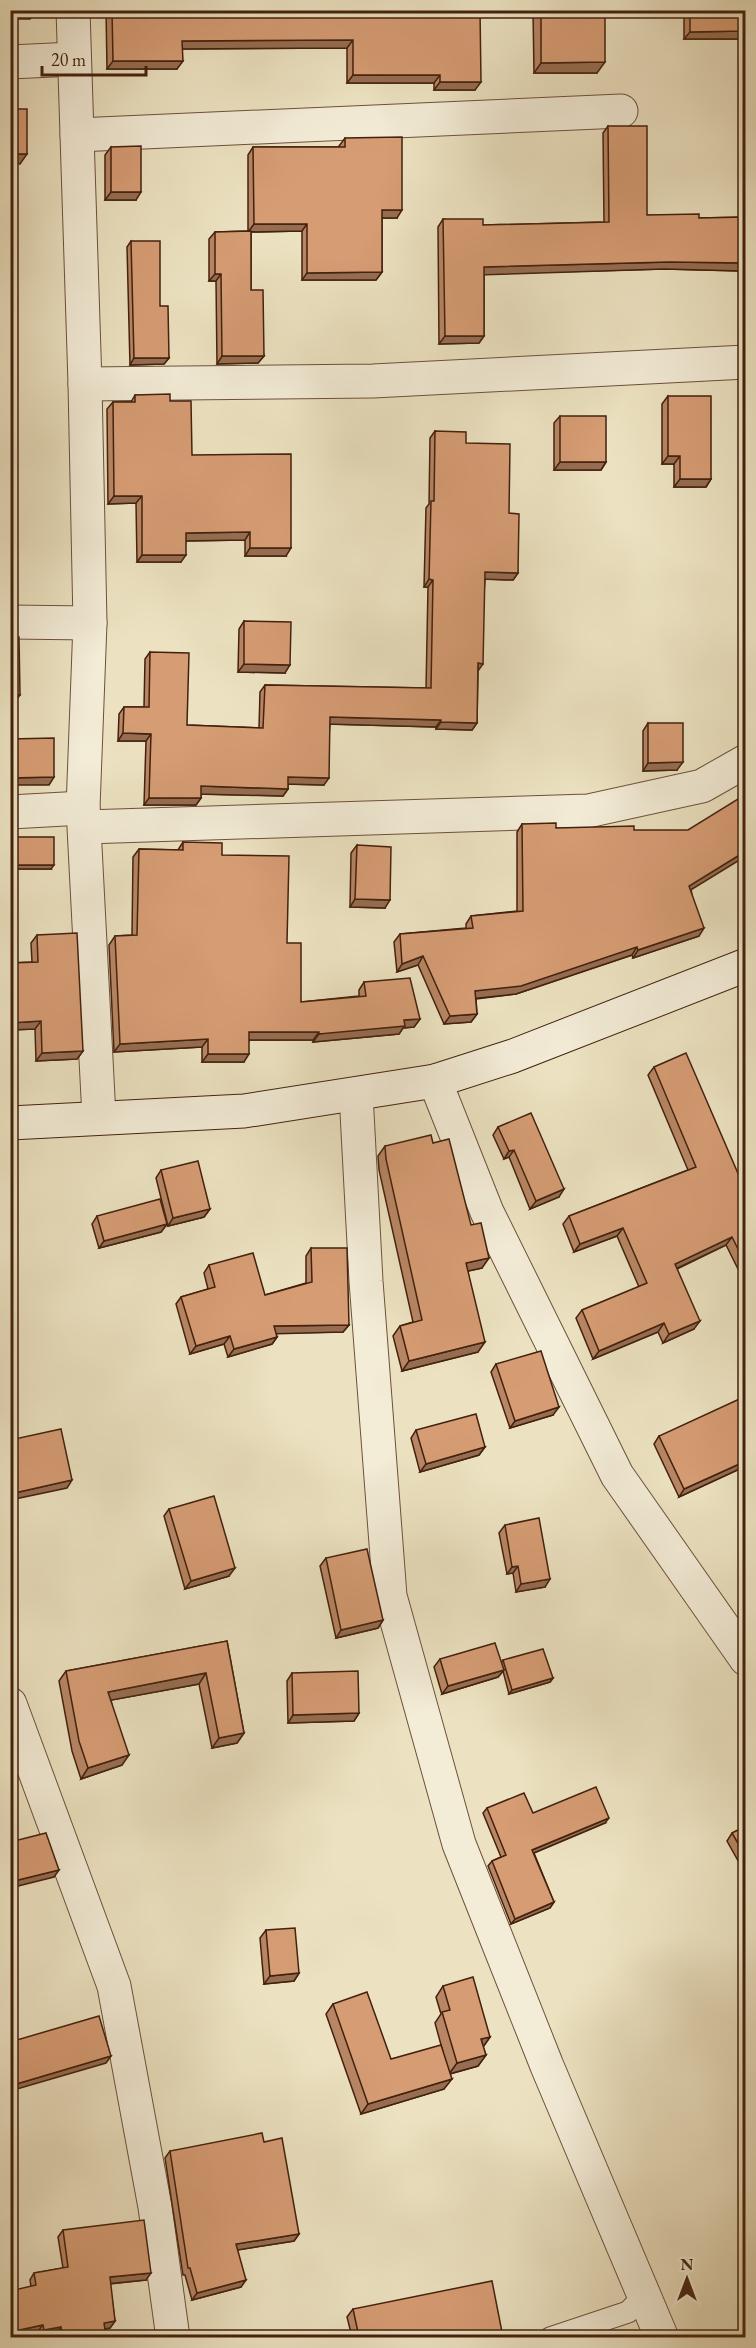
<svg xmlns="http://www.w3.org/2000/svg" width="756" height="2348" font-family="'EB Garamond',serif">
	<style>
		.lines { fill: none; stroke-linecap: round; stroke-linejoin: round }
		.lane-casing { stroke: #6d513b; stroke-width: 23 }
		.street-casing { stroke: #6d513b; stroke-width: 35 }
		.secondary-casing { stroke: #43210e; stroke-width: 35 }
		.lane { stroke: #f3ecd7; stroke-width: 21 }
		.street { stroke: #f3ecd7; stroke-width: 33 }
		.secondary { stroke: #f3ecd7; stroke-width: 33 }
		.wall { fill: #b88664; stroke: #43210e; stroke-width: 1.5 }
		.shaded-wall { fill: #966d51; stroke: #43210e; stroke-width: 1.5 }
		.building { fill: #d69c74; stroke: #43210e; stroke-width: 1.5 }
	</style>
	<rect width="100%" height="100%" fill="#ece2c1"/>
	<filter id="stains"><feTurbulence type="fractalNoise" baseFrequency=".00333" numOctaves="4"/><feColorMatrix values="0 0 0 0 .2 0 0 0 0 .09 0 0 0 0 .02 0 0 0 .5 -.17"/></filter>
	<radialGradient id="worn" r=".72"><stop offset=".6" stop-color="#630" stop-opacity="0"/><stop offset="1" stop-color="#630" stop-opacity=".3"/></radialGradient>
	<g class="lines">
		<g class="lane-casing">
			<path id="lane" d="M550,2338L628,2312L645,2295"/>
		</g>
		<g class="street-casing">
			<g id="street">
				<path d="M73,10L85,384L90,623L83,808L99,1117"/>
				<path d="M10,62L74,59"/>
				<path d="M77,135L621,111"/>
				<path d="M85,384L373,381L746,362"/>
				<path d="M10,622L90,623"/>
				<path d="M10,812L83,808"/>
				<path d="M85,827L588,811L702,786L746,761"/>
				<path d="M435,1081L487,1212L617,1475L746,1659"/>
				<path d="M356,1094L366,1281L390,1596L459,1844L547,2066L662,2338"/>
				<path d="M10,1704L114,1986L155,2207L173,2338"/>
			</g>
		</g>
		<g class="secondary-casing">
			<path id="secondary" d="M10,1123L244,1111L435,1081L513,1056L746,965"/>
		</g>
		<use href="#lane" class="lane"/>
		<use href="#street" class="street"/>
		<use href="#secondary" class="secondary"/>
	</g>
	<g class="wall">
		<path d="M106,10H480L475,90H434V83H347V48L182,49L177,69H107Z"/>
		<path d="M533,10H605L597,73H534Z"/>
		<path d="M684,10H744L739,39H684Z"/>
		<path d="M608,126L647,215L699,218L746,217V264L741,271L664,269L484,274V336L479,343L439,344L438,227L443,219L483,225L604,222L603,133Z"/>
		<path d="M345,138L397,218H382V272L376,280H302V231L251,232V290L264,356L258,363L217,364L216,281H209V239L215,232L248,231V155L253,147H339V146Z"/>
		<path d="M111,147L136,200H105V155Z"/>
		<path d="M131,241L160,306L169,358L164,364L130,365L127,247Z"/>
		<path d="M135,395L170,401L192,455L286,556H245V540L186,541L181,562H137L136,503L108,504L107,409L113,402H131Z"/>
		<path d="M668,396L711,479L706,487H674V464H662V404Z"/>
		<path d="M560,416L606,462L601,470H554V423Z"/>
		<path d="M435,431L466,443L509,513L518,573L513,580L485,579L478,671L477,723L472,730L436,729V727L330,724L324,785L288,784V789L283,796L201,794V798L196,805H144L146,741H118L119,714L124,707H144L145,659L150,652L187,725L259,728L260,692L265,685L426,688L428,587H424L426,508L429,504L430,438Z"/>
		<path d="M244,621L285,673L238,672L239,629Z"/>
		<path d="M648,723L677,770L643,771V731Z"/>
		<path d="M522,824L556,828L634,830L691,889L699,936L633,958L632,955L516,994L476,999L477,1014L471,1022L444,1024L418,965L397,972L394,942L400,934L466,928V924L471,916L517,911V832Z"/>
		<path d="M14,837L51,869H11V841Z"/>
		<path d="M183,842L222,855L287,943L301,1002L359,996V990L364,982L420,1019L414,1027L403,1028L399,1034L313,1042V1040H249L244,1062H202V1047L114,1052L109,945L115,936L132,935L133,857L139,849L178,850Z"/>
		<path d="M357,845L385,908L350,907L351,853Z"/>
		<path d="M37,935L83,1051L77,1059L36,1061L35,1029L10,1030V963L32,962L31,943Z"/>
		<path d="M654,1067L746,1192V1285L726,1245L677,1269L694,1329L663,1343L658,1332L593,1359L576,1318L582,1310L639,1287L617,1236L574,1252L563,1224L569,1216L688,1170L648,1075Z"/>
		<path d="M498,1127L559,1197L530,1209L509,1157L504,1159L493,1135Z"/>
		<path d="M433,1143L482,1268L468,1271L478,1352L402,1371L393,1336L400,1326L413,1322L379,1170L378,1156L385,1146Z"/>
		<path d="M161,1170L210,1209L204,1217L168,1226L156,1178Z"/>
		<path d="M97,1216L167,1224L161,1232L99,1248L92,1224Z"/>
		<path d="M311,1248L349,1325L343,1332L276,1333L277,1337L272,1344L228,1357L224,1344L190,1354L176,1304L181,1297L208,1289L204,1273L209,1265L265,1295L306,1283V1256Z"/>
		<path d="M496,1364L553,1415L510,1428L491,1372Z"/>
		<path d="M416,1430L485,1447L479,1455L420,1472L411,1438Z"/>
		<path d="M659,1436L746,1466L679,1497L654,1444Z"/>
		<path d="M169,1509L229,1576L185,1589L164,1516Z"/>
		<path d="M505,1525L545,1587L516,1592L513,1573L507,1574L499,1533Z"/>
		<path d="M326,1558L383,1620L378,1628L336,1638L320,1566Z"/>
		<path d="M227,1641L244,1733L237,1743L212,1748L199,1684L111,1700L122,1765L81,1779L72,1751L59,1681L66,1671Z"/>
		<path d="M440,1659L501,1663L503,1660L553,1678L550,1682L509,1694L503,1671L498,1677L442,1694L434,1667Z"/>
		<path d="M292,1673L359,1713L354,1721L288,1723L287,1681Z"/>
		<path d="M487,1808L533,1813L605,1823L534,1853L554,1902L550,1908L511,1924L488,1866L492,1861L501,1857L483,1813Z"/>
		<path d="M746,1826V1863L741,1866L727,1841L732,1833Z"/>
		<path d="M266,1930L299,1973L294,1981L264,1984L260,1938Z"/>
		<path d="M443,1986L490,2037L483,2047L486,2055L478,2066L450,2074L444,2089L361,2114L326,2014L333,2004L391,2059L443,2052L435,2023L441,2014L436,1997Z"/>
		<path d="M264,2142L299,2234L294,2241L237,2250L241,2287L192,2300L185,2275H183L165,2158L170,2151Z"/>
		<path d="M63,2230L146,2280L110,2284L115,2321L110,2328L105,2329L106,2337H56V2334L39,2337L30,2280L34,2273L63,2268L58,2237Z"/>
		<path d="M353,2309L499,2337H352L347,2317Z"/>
	</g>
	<g class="shaded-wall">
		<path d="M10,11L35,12L30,19H10Z"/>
		<path d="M744,31L739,39H684L690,32Z"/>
		<path d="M353,40L347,48L177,49L182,41Z"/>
		<path d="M113,61H183L177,69H107Z"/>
		<path d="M605,62L597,73H534L541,63Z"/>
		<path d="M353,75H440L434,83H347Z"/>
		<path d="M440,82H481L475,90H434Z"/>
		<path d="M10,154H27L20,164H10Z"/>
		<path d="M111,192H141L136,200H105Z"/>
		<path d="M382,210H402L397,218H376Z"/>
		<path d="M254,224H307L302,231L248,232Z"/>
		<path d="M669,262L746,263V264L741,271L664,269L478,275L484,267Z"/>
		<path d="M382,272L376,280H302L307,273Z"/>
		<path d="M215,274H221L216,281H209Z"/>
		<path d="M445,336H484L479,343L439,344Z"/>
		<path d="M222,356H264L258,363L217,364Z"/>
		<path d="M134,358H169L164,364L130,365Z"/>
		<path d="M668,456H680L674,464H662Z"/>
		<path d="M560,462H606L601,470H554Z"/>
		<path d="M680,479H711L706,487H674Z"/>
		<path d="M114,496H142L136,503L108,504Z"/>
		<path d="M250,532L245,540L181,541L186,533Z"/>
		<path d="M250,548H291L286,556H245Z"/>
		<path d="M142,555H186L181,562H137Z"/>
		<path d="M485,572L518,573L513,580L480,579Z"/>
		<path d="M429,579L433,580L428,587H424Z"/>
		<path d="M478,663L483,664L478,671Z"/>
		<path d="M244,664L290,665L285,673L238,672Z"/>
		<path d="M10,695H20L14,703H10Z"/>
		<path d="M330,717L441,720L436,727L325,724Z"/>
		<path d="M441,722L477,723L472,730L436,729Z"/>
		<path d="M123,733L151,734L146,741H118Z"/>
		<path d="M683,762L677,770L643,771L648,763Z"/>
		<path d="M54,777L49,785H10V778Z"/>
		<path d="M288,777L329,778L324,785L283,784Z"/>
		<path d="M201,786L288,789L283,796L196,794Z"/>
		<path d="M149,798H201L196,805H144Z"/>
		<path d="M746,851V856L684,894L689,886Z"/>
		<path d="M14,865H54L51,869H11Z"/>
		<path d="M355,899L390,900L385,908L350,907Z"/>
		<path d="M704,928L699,936L633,958L638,950Z"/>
		<path d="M637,947L632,955L516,994L469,999L475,991Z"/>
		<path d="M423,956L418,965L397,972L402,964Z"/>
		<path d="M477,1014L471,1022L444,1024L450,1016Z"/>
		<path d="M420,1019L414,1027L403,1028L399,1034L313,1042L319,1034L404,1020Z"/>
		<path d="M41,1021L35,1029L10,1030V1023Z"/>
		<path d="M249,1032H319L313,1040H244Z"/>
		<path d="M208,1039L202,1047L114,1052L120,1044Z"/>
		<path d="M83,1051L77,1059L36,1061L42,1053Z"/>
		<path d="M208,1054H249L244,1062H202Z"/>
		<path d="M514,1150L509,1157L504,1159L509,1151Z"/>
		<path d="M564,1189L559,1197L530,1209L536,1201Z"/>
		<path d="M210,1209L204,1217L168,1226L173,1218Z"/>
		<path d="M167,1224L161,1232L99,1248L104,1241Z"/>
		<path d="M623,1228L617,1236L574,1252L580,1244Z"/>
		<path d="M732,1237L726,1245L669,1272L675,1264Z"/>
		<path d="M489,1258L482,1268L459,1273L466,1263Z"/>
		<path d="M700,1321L694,1329L663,1343L669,1334Z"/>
		<path d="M664,1323L658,1332L593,1359L599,1351Z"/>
		<path d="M349,1325L343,1332L269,1334L274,1326Z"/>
		<path d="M230,1336L224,1344L190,1354L196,1346Z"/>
		<path d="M277,1337L272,1344L228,1357L234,1349Z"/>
		<path d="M485,1342L478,1352L402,1371L409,1361Z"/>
		<path d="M559,1407L553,1415L510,1428L515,1421Z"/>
		<path d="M485,1447L479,1455L420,1472L426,1464Z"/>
		<path d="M746,1461V1466L679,1497L684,1489Z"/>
		<path d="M72,1480L67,1488L10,1500V1494Z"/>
		<path d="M518,1566L513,1573L507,1574L512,1567Z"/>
		<path d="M235,1568L229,1576L185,1589L191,1581Z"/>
		<path d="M550,1579L545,1587L516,1592L521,1584Z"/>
		<path d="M383,1620L378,1628L336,1638L341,1630Z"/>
		<path d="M504,1670L498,1677L442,1694L448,1686Z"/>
		<path d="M206,1673L199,1684L101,1702L108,1692Z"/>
		<path d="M553,1678L550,1682L509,1694L512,1690Z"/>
		<path d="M359,1713L354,1721L288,1723L293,1715Z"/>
		<path d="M244,1733L237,1743L212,1748L219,1738Z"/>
		<path d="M129,1755L122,1765L81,1779L88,1768Z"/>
		<path d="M609,1818L605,1823L529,1855L532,1850Z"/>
		<path d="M59,1870L54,1877L10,1888V1882Z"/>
		<path d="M554,1902L550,1908L511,1924L515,1919Z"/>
		<path d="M299,1973L294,1981L264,1984L270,1976Z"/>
		<path d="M490,2037L483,2047L481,2039Z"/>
		<path d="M486,2055L478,2066L449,2074L457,2063Z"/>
		<path d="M111,2056L106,2063L10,2091V2088L13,2085Z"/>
		<path d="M452,2079L444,2089L361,2114L368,2104Z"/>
		<path d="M299,2234L294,2241L231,2251L236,2244Z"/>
		<path d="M151,2273L146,2280L105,2284L110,2277Z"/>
		<path d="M246,2280L241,2287L192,2300L197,2293Z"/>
		<path d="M115,2321L110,2328L99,2330L104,2323Z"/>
		<path d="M43,2325L38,2331L11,2337L10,2332Z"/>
		<path d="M61,2327L56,2334L39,2337L44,2330Z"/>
		<path d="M502,2332L499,2337H478Z"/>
	</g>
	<g class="building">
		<path d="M10,10H35V12L10,11Z"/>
		<path d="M112,10H480L481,82H440V75H353V40L182,41L183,61H113Z"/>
		<path d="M541,10H605V62L541,63Z"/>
		<path d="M690,10H744V31L690,32Z"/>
		<rect x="10" y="109" width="17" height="45"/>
		<path d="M608,126H647V215L699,214V218L746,217V263L669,262L484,267V336H445L443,219H483V225L609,222Z"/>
		<path d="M402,137V210H382V272L307,273V224H254L253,147H345V138Z"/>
		<path d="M141,146V192H111V147Z"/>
		<path d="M251,231V290H263L264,356H222L221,274H215V232Z"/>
		<path d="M131,241H160V306H168L169,358H134Z"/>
		<path d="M170,394V401H191L192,455L291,454V548H250V532L186,533V555H142V496H114L113,402H135V395Z"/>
		<path d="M668,396H711V479H680V456H668Z"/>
		<rect x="560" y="416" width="46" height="46"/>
		<path d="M435,431L466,432V443L510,444L509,513L519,514L518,573L485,572L483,664L478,663L477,723L441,722V720L330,717L329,778L288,777V789L201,786V798H149L151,734L123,733L124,707H149L150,652L189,653L187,725L263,728L265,685L431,688L433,580L429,579L431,501H434Z"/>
		<path d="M244,621L291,622L290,665L244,664Z"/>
		<path d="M10,637H19L20,695H10Z"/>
		<path d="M648,723H683V762L648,763Z"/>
		<path d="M54,738V777L10,778V739Z"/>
		<path d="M746,794V851L689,886L704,928L638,950L637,947L521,986L475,991L477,1014L450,1016L423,956L402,964L400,934L473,928L471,916L523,911L522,824L556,823V828L634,826V830H688Z"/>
		<rect x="14" y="837" width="40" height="28"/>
		<path d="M183,842L222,843V855L289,856L287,943H301V1002L366,996L364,982L410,978L420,1019L404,1020L405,1026L319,1034V1032H249V1054H208V1039L120,1044L115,936L137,935L139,849L183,850Z"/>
		<path d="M357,845L391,847L390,900L355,899Z"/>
		<path d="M77,933L83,1051L42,1053L41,1021L10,1023V963L38,962L37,935Z"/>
		<path d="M686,1053L746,1192V1265L732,1237L675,1264L700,1321L669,1334L664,1323L599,1351L582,1310L647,1283L623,1228L580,1244L569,1216L696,1167L654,1067Z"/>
		<path d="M531,1113L564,1189L536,1201L514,1150L509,1151L498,1127Z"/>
		<path d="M431,1135L433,1143L449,1139L471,1225L481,1223L489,1258L466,1263L485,1342L409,1361L400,1326L422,1320L386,1159L385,1146Z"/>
		<path d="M198,1161L210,1209L173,1218L161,1170Z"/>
		<path d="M160,1199L167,1224L104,1241L97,1216Z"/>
		<path d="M311,1248H347L349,1325L274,1326L277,1337L234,1349L230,1336L196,1346L181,1297L215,1287L209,1265L253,1253L265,1295L312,1282Z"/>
		<path d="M541,1351L559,1407L515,1421L496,1364Z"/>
		<path d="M746,1396V1461L684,1489L659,1436Z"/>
		<path d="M476,1414L485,1447L426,1464L416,1430Z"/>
		<path d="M61,1429L72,1480L10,1494V1440Z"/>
		<path d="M214,1496L235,1568L191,1581L169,1509Z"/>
		<path d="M539,1518L550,1579L521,1584L518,1566L512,1567L505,1525Z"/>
		<path d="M367,1549L383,1620L341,1630L326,1558Z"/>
		<path d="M227,1641L244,1733L219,1738L206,1673L108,1692L129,1755L88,1768L79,1741L66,1671Z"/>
		<path d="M495,1643L504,1670L448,1686L440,1659Z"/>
		<path d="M543,1649L553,1678L512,1690L503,1660Z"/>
		<path d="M358,1671L359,1713L293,1715L292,1673Z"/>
		<path d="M596,1787L609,1818L532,1850L554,1902L515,1919L492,1861L506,1855L487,1808L524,1793L533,1813Z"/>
		<path d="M746,1826V1857L732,1833Z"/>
		<path d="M46,1833L59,1870L10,1882V1842Z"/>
		<path d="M295,1928L299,1973L270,1976L266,1930Z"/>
		<path d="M473,1977L490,2037L481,2039L486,2055L457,2063L442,2012L450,2010L443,1986Z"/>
		<path d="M367,1992L391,2059L441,2045L452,2079L368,2104L333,2004Z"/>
		<path d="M99,2016L111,2056L13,2085L10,2077V2042Z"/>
		<path d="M262,2133L264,2142L282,2138L299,2234L236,2244L246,2280L197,2293L190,2268H188L170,2151Z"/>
		<path d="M144,2220L151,2273L110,2277L115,2321L104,2323L106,2337H62L61,2327L44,2330L43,2325L10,2332V2291L36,2285L34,2273L68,2267L63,2230Z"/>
		<path d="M492,2281L502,2332L478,2337H359L353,2309Z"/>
	</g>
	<rect width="756" height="2348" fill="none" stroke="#ece2c1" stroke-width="36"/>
	<rect x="12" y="12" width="732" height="2324" fill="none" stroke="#43210e" stroke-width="3"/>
	<rect x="18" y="18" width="720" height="2312" fill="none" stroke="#43210e" stroke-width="1.5"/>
	<g transform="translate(687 2279)" stroke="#f3ecd7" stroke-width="4.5" paint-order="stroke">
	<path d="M0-4.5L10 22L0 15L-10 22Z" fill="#43210e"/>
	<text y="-9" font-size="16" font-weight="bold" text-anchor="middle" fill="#43210e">N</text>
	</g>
	<path d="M42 66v9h104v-9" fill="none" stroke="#43210e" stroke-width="3"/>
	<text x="51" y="66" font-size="18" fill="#43210e" stroke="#f3ecd7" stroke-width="4.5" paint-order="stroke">20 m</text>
	<rect width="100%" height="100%" filter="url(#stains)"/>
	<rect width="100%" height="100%" fill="url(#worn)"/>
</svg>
